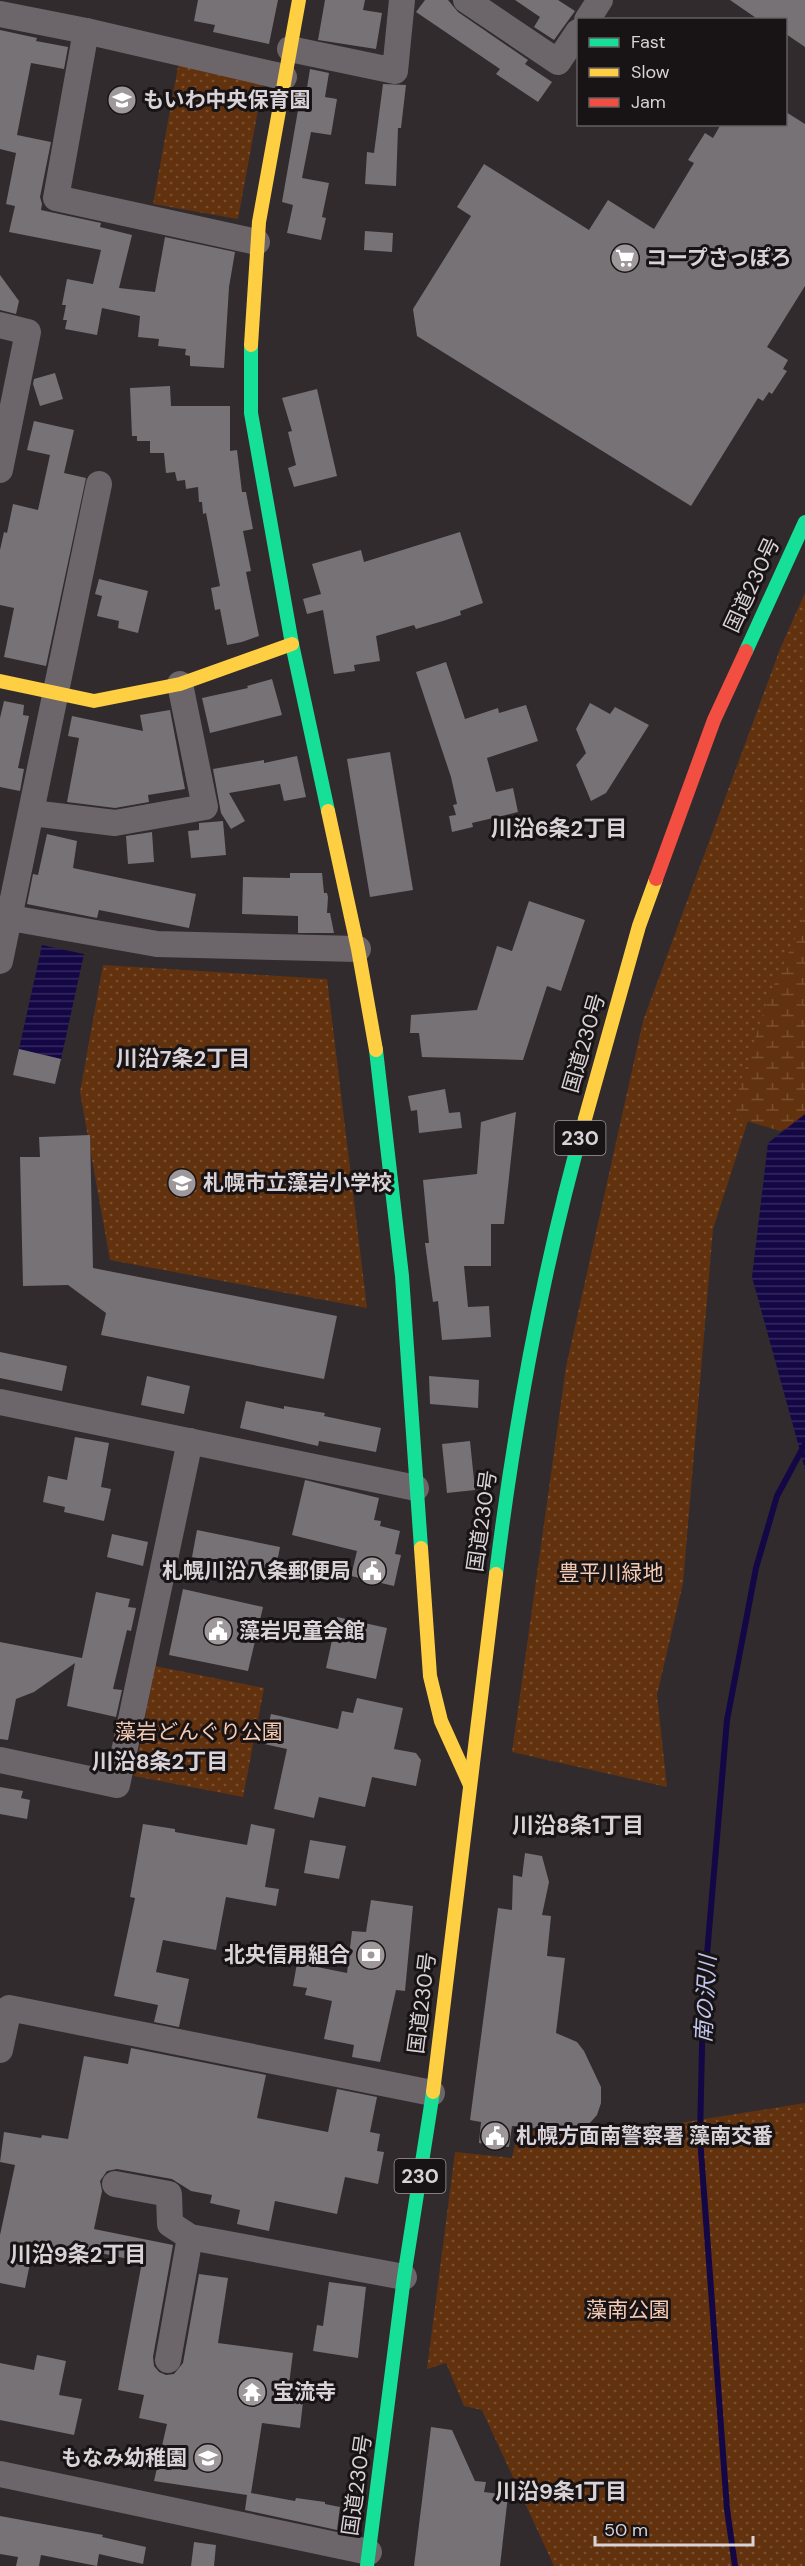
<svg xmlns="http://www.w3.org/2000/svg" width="805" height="2566" font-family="'DM Sans','Noto Sans JP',sans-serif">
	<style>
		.grass { fill: url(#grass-dots) }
		.wetland { fill: url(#wetland-marsh) }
		.water { fill: url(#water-rules) }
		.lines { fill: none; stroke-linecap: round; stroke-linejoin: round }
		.stream { stroke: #140745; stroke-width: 6 }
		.building { fill: #767276 }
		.street { stroke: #6c666a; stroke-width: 26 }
		.fast { stroke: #16e098; stroke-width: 14 }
		.slow { stroke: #ffcf43; stroke-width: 14 }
		.jam { stroke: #f24e42; stroke-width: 14 }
		.labels { text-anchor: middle; stroke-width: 6; stroke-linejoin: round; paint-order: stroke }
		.shield { fill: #181315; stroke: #9f999c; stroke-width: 1.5 }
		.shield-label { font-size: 20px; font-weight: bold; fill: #d9d2d6 }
		.poi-label { font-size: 21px; font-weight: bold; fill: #d9d2d6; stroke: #181315; text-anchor: start }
		.street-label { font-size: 21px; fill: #d9d2d6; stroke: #181315 }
		.park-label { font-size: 21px; fill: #f4cab2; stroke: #181315 }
		.neighbourhood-label { font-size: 22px; font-weight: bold; fill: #d9d2d6; stroke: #181315 }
		.water-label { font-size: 22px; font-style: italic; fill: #c0c5ee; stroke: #181315 }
	</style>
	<defs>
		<pattern id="grass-dots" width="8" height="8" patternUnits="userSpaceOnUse" patternTransform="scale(1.5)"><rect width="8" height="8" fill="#62320f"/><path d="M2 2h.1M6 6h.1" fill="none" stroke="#784f31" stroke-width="1.8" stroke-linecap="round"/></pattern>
		<pattern id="wetland-marsh" width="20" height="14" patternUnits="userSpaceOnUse" patternTransform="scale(1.5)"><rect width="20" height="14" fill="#62320f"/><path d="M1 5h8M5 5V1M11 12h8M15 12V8" fill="none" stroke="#784f31"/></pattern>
		<pattern id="water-rules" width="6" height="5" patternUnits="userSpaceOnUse" patternTransform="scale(1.5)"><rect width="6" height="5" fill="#140745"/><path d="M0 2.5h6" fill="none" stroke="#362a5f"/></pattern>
	</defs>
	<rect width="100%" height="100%" fill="#312b2e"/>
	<g class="grass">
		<path d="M179,61L264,77L238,219L153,204Z"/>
		<path d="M805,593V958L794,978L713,1229L683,1583L657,1695L667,1787L512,1752L566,1367L643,1021L780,649Z"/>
		<path d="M103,965L327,979L367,1308L110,1260L80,1092Z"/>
		<path d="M155,1666L264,1688L243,1797L134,1776Z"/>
		<path d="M805,2103V2566H554L482,2410L464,2406L446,2363L427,2369L455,2152L512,2158L518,2130L599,2136Z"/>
	</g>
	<path class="wetland" d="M805,916V1120L780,1131L730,1116L767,1001Z"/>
	<g class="water">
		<path d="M42,945L84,954L61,1059L19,1049Z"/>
		<path d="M805,1114V1469L752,1277L768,1143Z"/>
	</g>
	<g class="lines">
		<path class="stream" d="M735,2566L727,2509L700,2138L703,2001L727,1720L756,1568L777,1496L805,1444"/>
	</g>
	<g class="building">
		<path d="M198,0H278L269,44L213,32L215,25L194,21Z"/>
		<path d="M325,0H365L363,10L382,13L376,49L318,40Z"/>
		<path d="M425,0H448L458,12L528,60L525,64L552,82L538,102L496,74L500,69L416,12Z"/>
		<path d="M515,0H558L575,11L554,40L534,27L540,17Z"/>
		<path d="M730,0H805V47L786,34V20H759Z"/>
		<path d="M0,30L37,38L36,41L68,47L64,69L31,63L17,135L51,142L40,197L42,204L41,210L101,223L100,227L132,235L119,288L155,292L165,237L235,252L229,287L224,368L190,366V356L185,355L186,349L158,346L159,339L138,337L140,316L102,308L97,335L65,329L67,320H63L66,305H62L67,279L93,284L101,250L9,232L15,206L6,204L16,153L0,149Z"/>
		<path d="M310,69L329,73L325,97L337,99L331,135L311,132L302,178L329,183L322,217L326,218L321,240L287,233L293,205L282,202L301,93L306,94Z"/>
		<path d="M383,84L406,85L401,128H398L396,186L365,184L367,152L374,153Z"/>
		<path d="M786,112L805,124V286L767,347L788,360L783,369L787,371L772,394L769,392L763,401L758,398L691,506L417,336L413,309L471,216L457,207L484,164L589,230L608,200L654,229L694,163L688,160L705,133L713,138L721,124H786Z"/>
		<path d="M365,231L393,233L392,252L364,250Z"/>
		<path d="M0,275L19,301L16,314L0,310Z"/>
		<path d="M55,373L63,399L40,406L33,384L34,379Z"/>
		<path d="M170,386L171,406H230V451L237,450L242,492H246L253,529L243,531L251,571L246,572L259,636L242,642L227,645L220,609L215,610L211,588L220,586L206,513L203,514L202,502H199L198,487L186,489L185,480L177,481L175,472L166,473L164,453H150V441H137V436H132L130,388Z"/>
		<path d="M317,389L337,476L294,487L288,468L296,465L288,432L292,431L282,398Z"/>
		<path d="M34,421L74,430L64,473L86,478L46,666L4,657L14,608L0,605V550L4,532L7,533L13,504L38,510L50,455L27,450Z"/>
		<path d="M460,532L483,603L460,611L461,615L443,621L416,629L414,625L376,636L380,661L354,665L355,671L334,674L323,610L307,614L303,599L321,594L312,564L361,550L364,562Z"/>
		<path d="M99,579L148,591L138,633L118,628L119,621L97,616L102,596L95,594Z"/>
		<path d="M446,662L465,719L498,708L499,713L526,705L538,741L487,758L496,792L513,788L518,812L472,823L473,827L452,832L449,816L456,815L453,805L457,804L451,777L416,672Z"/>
		<path d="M272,679L282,715L210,733L202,698L248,688L247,686Z"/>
		<path d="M4,701L24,705L23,715L29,716L18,768L24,769L20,791L0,787V718Z"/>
		<path d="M590,703L610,714L615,707L649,725L606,793L591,801L576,765L586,753L576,729Z"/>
		<path d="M170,710L185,789L148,795L149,802L115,808L67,802L79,738L68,736L72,716L143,731L140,715Z"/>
		<path d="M390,752L413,890L370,897L347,759Z"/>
		<path d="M297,756L306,797L284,801L280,784L229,793L245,821L231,829L221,813L213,769L264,760V763Z"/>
		<path d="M223,821L226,855L191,858L188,831L199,830V823Z"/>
		<path d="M152,832L154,862L128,864L126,836Z"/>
		<path d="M47,834L77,841L73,868L196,894L189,928L99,910L97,918L27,904L33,874L38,875Z"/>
		<path d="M290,873H322L324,893H327L328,897L327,913H330L334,933H298V916L242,914L243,877L290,878Z"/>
		<path d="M529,901L585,920L561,991L547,986L523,1060L422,1057L419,1033H410L411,1015L477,1010L497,946L512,951Z"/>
		<path d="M19,1049L61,1059L55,1084L13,1075Z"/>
		<path d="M445,1089L449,1113L460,1112L462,1128L419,1133L417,1110L411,1111L408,1096Z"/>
		<path d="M516,1112L504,1224H491V1266H464L468,1307L489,1306L491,1337L442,1340L438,1301L433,1302L429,1273L425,1243H429L423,1180L477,1174L481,1122Z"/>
		<path d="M90,1135L93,1268L337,1316L324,1379L101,1335L106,1313L68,1285L23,1286L20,1157H40L39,1137Z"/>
		<path d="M0,1352L67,1366L62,1391L0,1378Z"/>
		<path d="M147,1376L190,1386L184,1414L141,1405Z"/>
		<path d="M429,1376L479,1380L478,1408L430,1404Z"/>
		<path d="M246,1401L284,1409V1406L325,1413L324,1416L381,1428L376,1452L319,1441L318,1446L240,1428Z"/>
		<path d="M75,1437L109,1443L101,1487L111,1489L104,1521L64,1512L65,1507L43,1502L48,1476L67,1480Z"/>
		<path d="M470,1441L475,1490L447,1493L442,1444Z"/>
		<path d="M305,1480L379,1498L374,1520L381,1521L380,1526L400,1531L395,1554L401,1555L394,1586L351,1576L357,1551L292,1535Z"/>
		<path d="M197,1530L280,1547L275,1573L192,1557Z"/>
		<path d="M112,1534L148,1542L143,1566L107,1557Z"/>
		<path d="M183,1589L263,1607L248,1671L169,1655Z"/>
		<path d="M96,1592L130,1599L128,1607L136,1608L131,1631L127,1630L113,1689L122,1690L116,1717L67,1706L75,1663L34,1692L16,1699L8,1740L0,1739V1642L82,1658Z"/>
		<path d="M337,1617L387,1628L376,1679L326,1668Z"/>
		<path d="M357,1698L403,1708L394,1749L416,1753L421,1760L416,1786L372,1777L365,1807L319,1797L314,1818L274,1809L287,1749L264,1744L271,1714L338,1729L342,1711L353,1713Z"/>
		<path d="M0,1787L23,1791L21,1798L30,1800L27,1819L0,1814Z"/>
		<path d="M143,1824L175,1829V1832L247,1845L251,1824L275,1829L265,1887L279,1889L276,1906L226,1897L216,1950L163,1940L156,1972L189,1979L179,2027L154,2022L158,2005L114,1996L135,1898L130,1897Z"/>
		<path d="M310,1840L346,1846L339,1879L304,1873Z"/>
		<path d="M525,1853L542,1856L549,1882L542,1915L551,1916L547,1956L565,1958L556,2033L577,2042L584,2051L601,2087V2103L597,2115L589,2124L579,2129L569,2131L512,2126L509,2147L479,2143L481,2122L470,2120L498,1908L512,1910L513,1875L522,1877Z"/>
		<path d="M371,1900L413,1906L405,1991L396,1990L380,2062L352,2057L354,2045L324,2039L332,2001L305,1995L307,1988L293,1986L297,1963L347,1973L352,1931L366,1932Z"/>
		<path d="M131,2048L266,2075L257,2118L328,2132L337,2089L377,2097L370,2132L380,2134L377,2151L384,2152L378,2184L345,2177L337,2214L275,2201L269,2231L237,2224L240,2210L210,2203L212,2195L191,2191L172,2179L117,2169L107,2171L100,2181L102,2191L94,2229L173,2245L153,2357L154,2366L159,2372L166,2375L174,2374L183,2363L199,2274L228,2278L218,2343L293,2353L287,2400L303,2402L300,2428L262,2423L251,2493L295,2501L296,2498L325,2502V2504L340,2507L337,2530L245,2510L247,2495L154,2481L167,2424L139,2418L144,2395L118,2390L142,2262L87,2250L84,2264L32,2253L25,2288L0,2283V2235L15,2165L0,2162L4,2132L41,2138L42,2135L68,2139L84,2056L128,2064Z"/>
		<path d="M329,2282L366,2287L358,2358L313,2351L317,2325L323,2326Z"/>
		<path d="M37,2355L66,2361L59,2395L82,2399L74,2435L0,2420V2363L34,2370Z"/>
		<path d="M431,2427L452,2430L475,2481L486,2482L484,2492L508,2495L500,2566H414Z"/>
		<path d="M0,2516L103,2535L102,2537L146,2547L143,2564L99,2554L97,2566L41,2555L39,2566H16L18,2557L0,2554Z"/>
		<path d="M194,2542L216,2545L214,2566H191Z"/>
	</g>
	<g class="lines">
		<g class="street">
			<path d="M466,0L558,62L578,32"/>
			<path d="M0,14L86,31L284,77"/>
			<path d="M587,20L600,0"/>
			<path d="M86,31L56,198L257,242"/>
			<path d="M290,49L395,71L402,0"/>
			<path d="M0,325L28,332L0,470"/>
			<path d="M32,813L115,823L205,807L180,684"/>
			<path d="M0,916L157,944L358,949"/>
			<path d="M0,961L99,484"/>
			<path d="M0,1402L416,1488"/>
			<path d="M0,1760L117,1785L190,1441"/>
			<path d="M0,2050L9,2008L432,2093"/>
			<path d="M115,2184L169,2194L170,2224L190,2237L404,2277"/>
			<path d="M168,2360L190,2237"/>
			<path d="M0,2474L369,2552"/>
		</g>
		<g class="fast">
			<path d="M251,345V413L292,644L328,811"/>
			<path d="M746,651L805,522"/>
			<path d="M376,1050L402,1276L421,1548"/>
			<path d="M496,1574C515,1420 543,1267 585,1119"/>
			<path d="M367,2566L404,2277L433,2092"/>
		</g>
		<g class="slow">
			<path d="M251,345L259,222L299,0"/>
			<path d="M0,681L94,701L180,684L292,644"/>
			<path d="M328,811L358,949L376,1050"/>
			<path d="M585,1119L639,926L656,879"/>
			<path d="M421,1548L430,1676L441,1721L470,1785"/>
			<path d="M433,2092L496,1574"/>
		</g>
		<path class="jam" d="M656,879L714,720L746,651"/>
	</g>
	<defs>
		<g id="school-disc" transform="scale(1.5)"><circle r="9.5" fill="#9e989b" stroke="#181315"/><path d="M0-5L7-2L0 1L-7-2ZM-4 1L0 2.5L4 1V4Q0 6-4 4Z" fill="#fff"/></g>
		<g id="supermarket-disc" transform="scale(1.5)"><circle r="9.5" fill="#9e989b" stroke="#181315"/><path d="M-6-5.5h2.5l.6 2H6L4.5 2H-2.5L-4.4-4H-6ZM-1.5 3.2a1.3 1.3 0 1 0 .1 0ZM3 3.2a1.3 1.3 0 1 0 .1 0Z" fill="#fff"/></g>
		<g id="civic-disc" transform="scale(1.5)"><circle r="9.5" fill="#9e989b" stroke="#181315"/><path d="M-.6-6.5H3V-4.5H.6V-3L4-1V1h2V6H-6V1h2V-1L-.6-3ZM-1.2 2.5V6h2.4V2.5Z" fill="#fff"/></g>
		<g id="bank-disc" transform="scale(1.5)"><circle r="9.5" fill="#9e989b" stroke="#181315"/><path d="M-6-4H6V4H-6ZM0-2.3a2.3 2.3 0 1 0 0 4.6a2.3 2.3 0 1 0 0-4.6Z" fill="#fff"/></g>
		<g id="temple-disc" transform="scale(1.5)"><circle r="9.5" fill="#9e989b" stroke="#181315"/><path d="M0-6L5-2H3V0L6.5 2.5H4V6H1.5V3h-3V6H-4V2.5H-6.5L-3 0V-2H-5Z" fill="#fff"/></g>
	</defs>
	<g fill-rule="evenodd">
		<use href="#school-disc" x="122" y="100"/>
		<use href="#supermarket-disc" x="625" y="258"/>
		<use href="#school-disc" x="182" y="1183"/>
		<use href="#civic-disc" x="372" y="1571"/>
		<use href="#civic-disc" x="218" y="1631"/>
		<use href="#bank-disc" x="371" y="1955"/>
		<use href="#civic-disc" x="495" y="2136"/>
		<use href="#temple-disc" x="252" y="2392"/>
		<use href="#school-disc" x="208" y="2458"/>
	</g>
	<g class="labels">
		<g class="shield">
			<rect x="554.5" y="1121" width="51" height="34" rx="4.5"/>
			<rect x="394.5" y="2159" width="51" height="34" rx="4.5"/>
		</g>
		<g class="shield-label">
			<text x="580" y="1145">230</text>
			<text x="420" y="2183">230</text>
		</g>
		<g class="poi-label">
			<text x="143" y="107">もいわ中央保育園</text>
			<text x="646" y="265">コープさっぽろ</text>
			<text x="203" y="1190">札幌市立藻岩小学校</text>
			<text x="351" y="1578" text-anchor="end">札幌川沿八条郵便局</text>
			<text x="239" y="1638">藻岩児童会館</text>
			<text x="350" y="1962" text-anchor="end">北央信用組合</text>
			<text x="516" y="2143">札幌方面南警察署 藻南交番</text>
			<text x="273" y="2399">宝流寺</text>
			<text x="187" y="2465" text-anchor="end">もなみ幼稚園</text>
		</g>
		<g class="street-label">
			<text transform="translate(752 585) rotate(-65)" y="7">国道230号</text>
			<text transform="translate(584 1043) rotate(-74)" y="7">国道230号</text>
			<text transform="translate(482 1521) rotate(-82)" y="7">国道230号</text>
			<text transform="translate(422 2003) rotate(-83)" y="7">国道230号</text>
			<text transform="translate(357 2485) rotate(-82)" y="7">国道230号</text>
		</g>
		<g class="park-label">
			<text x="611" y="1580">豊平川緑地</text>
			<text x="199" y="1739">藻岩どんぐり公園</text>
			<text x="628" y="2317">藻南公園</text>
		</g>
		<g class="neighbourhood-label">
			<text x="559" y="836">川沿6条2丁目</text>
			<text x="183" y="1066">川沿7条2丁目</text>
			<text x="160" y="1769">川沿8条2丁目</text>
			<text x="578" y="1833">川沿8条1丁目</text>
			<text x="78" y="2262">川沿9条2丁目</text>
			<text x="561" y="2499">川沿9条1丁目</text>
		</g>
		<g class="water-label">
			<text transform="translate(705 1999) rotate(-87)" y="8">南の沢川</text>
		</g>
	</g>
	<rect x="577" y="18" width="210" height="108" fill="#181315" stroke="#655f62" stroke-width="1.5"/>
	<rect x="589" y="38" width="30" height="9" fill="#16e098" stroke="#655f62" stroke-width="1.5"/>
	<text x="631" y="48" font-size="18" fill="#d9d2d6">Fast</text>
	<rect x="589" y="68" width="30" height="9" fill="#ffcf43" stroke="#655f62" stroke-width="1.5"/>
	<text x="631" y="78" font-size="18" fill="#d9d2d6">Slow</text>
	<rect x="589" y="98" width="30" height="9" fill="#f24e42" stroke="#655f62" stroke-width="1.5"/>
	<text x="631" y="108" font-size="18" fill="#d9d2d6">Jam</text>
	<path d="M595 2536v9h158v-9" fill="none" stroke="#d9d2d6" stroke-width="3"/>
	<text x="604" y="2536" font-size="18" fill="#d9d2d6" stroke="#181315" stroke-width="4.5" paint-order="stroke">50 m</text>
</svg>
